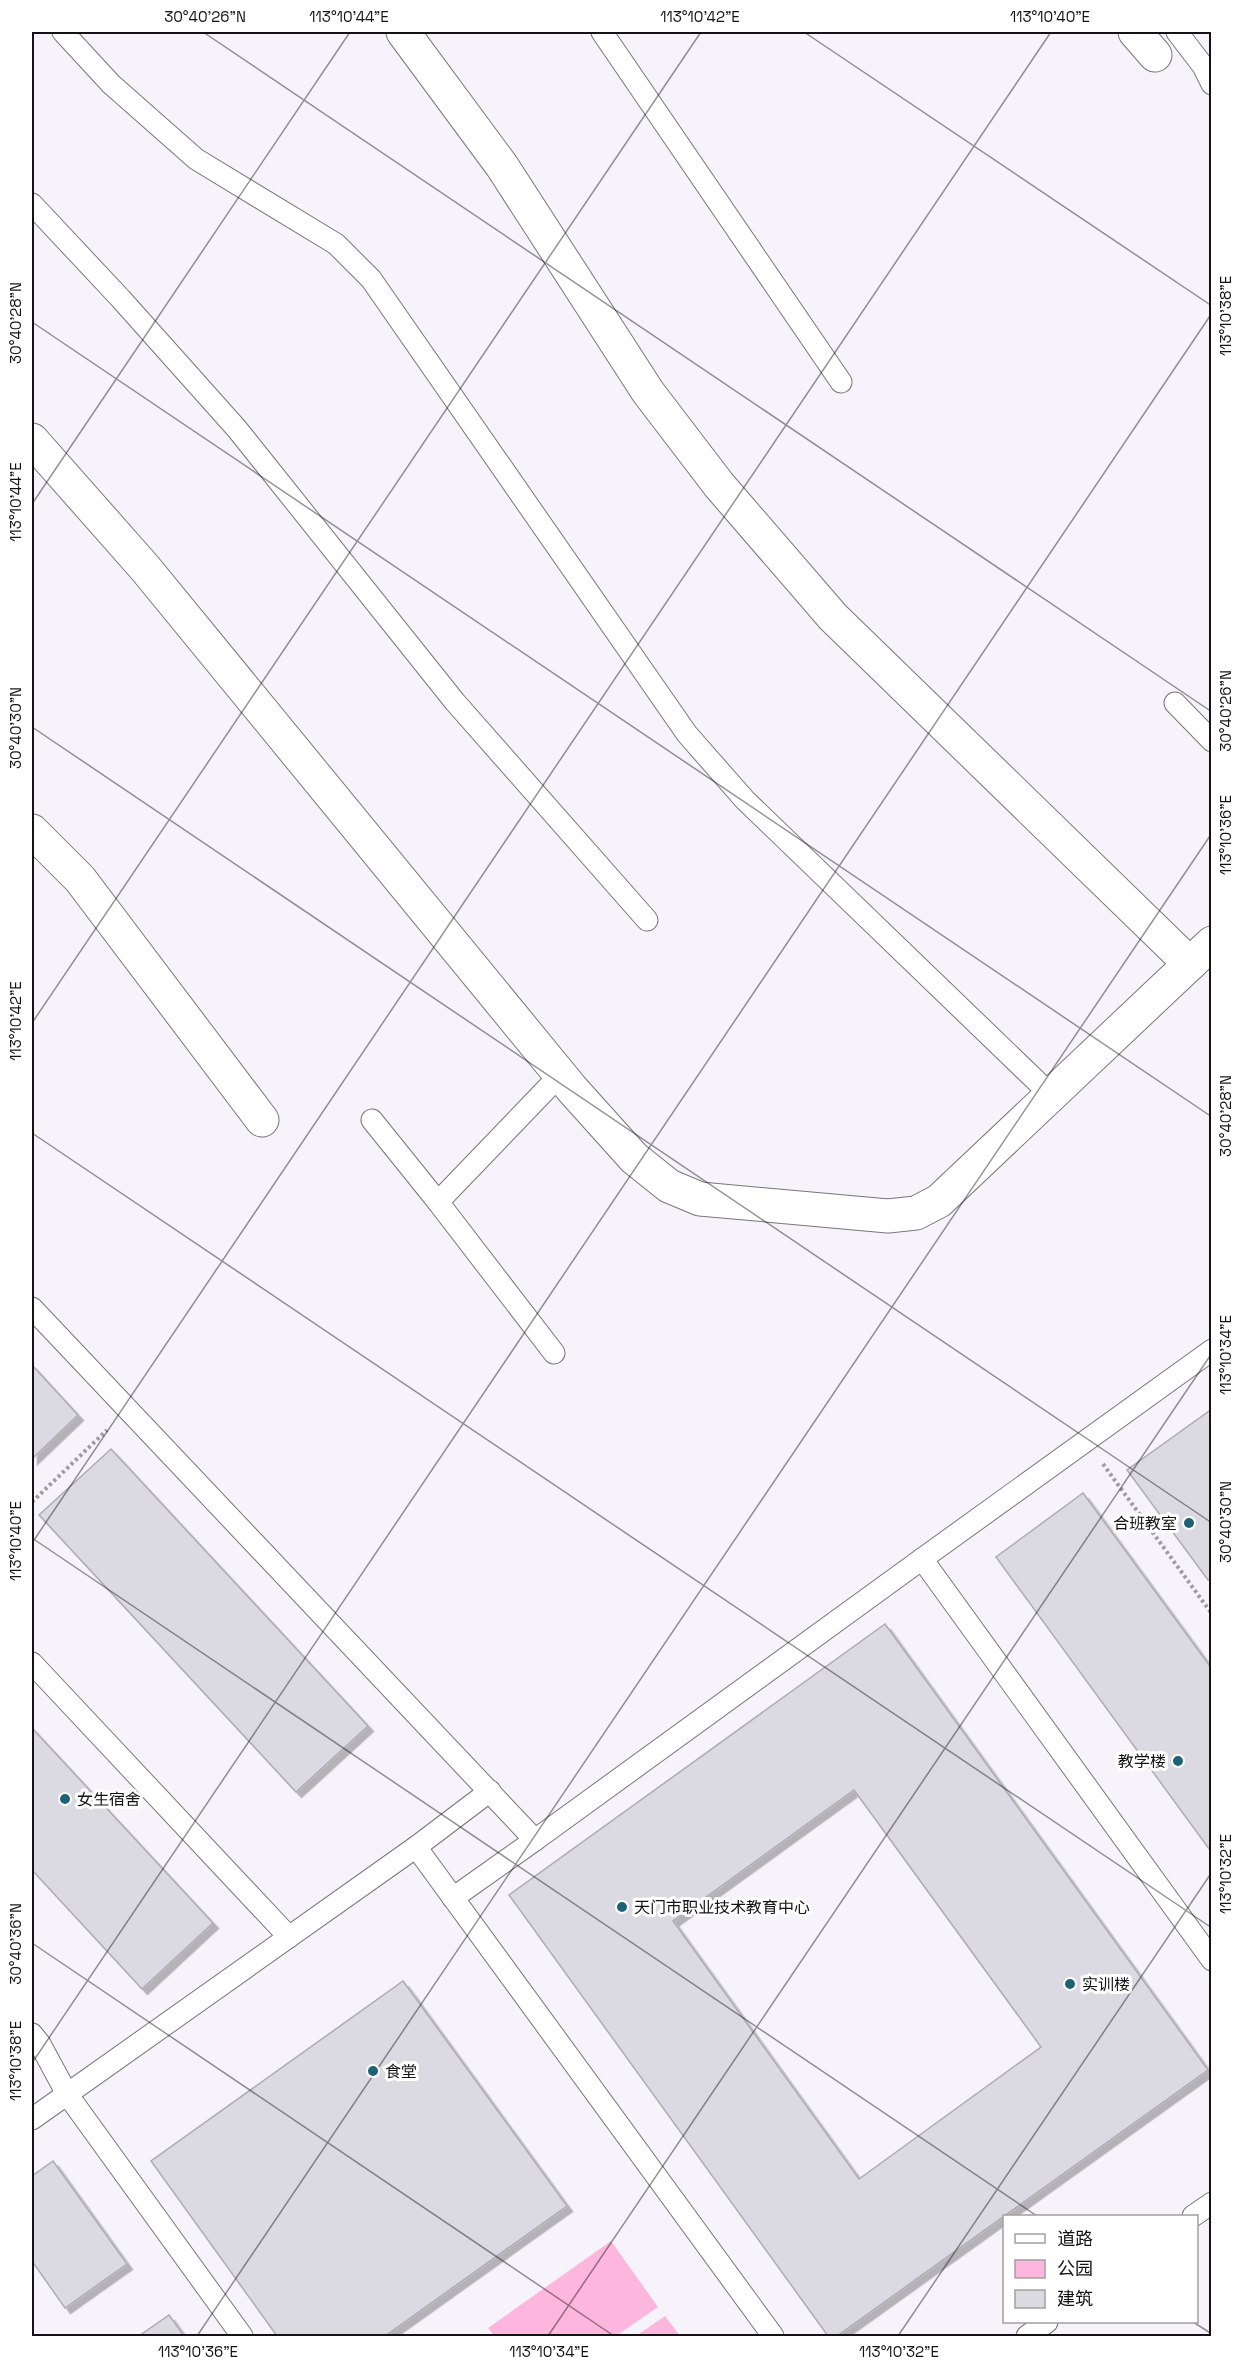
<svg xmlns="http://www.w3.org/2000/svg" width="1243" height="2368" font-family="'Space Grotesk','Noto Sans SC',sans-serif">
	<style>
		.green { fill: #fdb6dd }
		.building { fill: #dbdae2; stroke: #acacb3; stroke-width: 1.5; fill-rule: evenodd; filter: url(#shadow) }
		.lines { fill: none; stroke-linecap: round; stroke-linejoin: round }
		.service-casing { stroke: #79757c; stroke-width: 23 }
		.minor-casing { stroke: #79757c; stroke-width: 35 }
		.path { stroke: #9f9ca1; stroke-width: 4; stroke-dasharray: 3 3; stroke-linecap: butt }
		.service { stroke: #fff; stroke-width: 21 }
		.minor { stroke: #fff; stroke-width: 33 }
		.ticks { fill: none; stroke: #141215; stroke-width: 1.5; stroke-opacity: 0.45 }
		.poi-dot { fill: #1e6375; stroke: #fff; stroke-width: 2 }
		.labels { text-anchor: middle; stroke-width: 6; stroke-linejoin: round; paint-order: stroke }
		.poi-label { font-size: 16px; fill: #141215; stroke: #fff; text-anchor: start }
		.neatline { fill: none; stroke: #141215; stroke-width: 2 }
		.ticks-label { font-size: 15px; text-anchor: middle; fill: #141215 }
	</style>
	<defs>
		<filter id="shadow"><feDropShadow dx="5.5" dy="5.5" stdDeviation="0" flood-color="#0004"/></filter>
	</defs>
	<rect width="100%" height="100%" fill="#f7f3fa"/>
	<g class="green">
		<path d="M611,2241L658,2307L616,2336H494L488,2328Z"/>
		<path d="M665,2316L680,2336H636Z"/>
	</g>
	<g class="building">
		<path d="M32,1365L78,1415L32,1459Z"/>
		<path d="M1212,1409V1577L1208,1580L1127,1470Z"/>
		<path d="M111,1449L368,1726L296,1792L39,1515Z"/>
		<path d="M1083,1493L1212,1669V1853L996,1557Z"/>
		<path d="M885,1624L1208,2070L837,2336H828L509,1895ZM854,1790L1041,2047L859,2179L673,1921Z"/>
		<path d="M32,1728L213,1923L142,1989L32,1870Z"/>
		<path d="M403,1981L567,2206L385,2336H277L151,2161Z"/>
		<path d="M53,2161L127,2264L65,2308L32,2261V2176Z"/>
		<path d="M169,2315L184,2336H139Z"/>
	</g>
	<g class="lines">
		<g class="service-casing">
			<g id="service">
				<path d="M63,32L111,84L196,159L336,244L371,279L687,734L745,800L1051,1095"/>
				<path d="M602,32L841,382"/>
				<path d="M1177,32L1203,66L1212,84"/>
				<path d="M32,204L121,299L237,429L455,702L647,920"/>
				<path d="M1175,703L1212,741"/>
				<path d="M372,1120L438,1202"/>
				<path d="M32,1308L535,1840L922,1559"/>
				<path d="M1212,1350L922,1559L1212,1960"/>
				<path d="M554,1353L438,1202L560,1075"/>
				<path d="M32,1663L289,1937"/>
				<path d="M416,1847L490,1791"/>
				<path d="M453,1898L535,1840"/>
				<path d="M32,2034L40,2044L67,2094L242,2336"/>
				<path d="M32,2119L416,1847L773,2336"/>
				<path d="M1193,2216L1212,2203"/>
				<path d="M1027,2336L1047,2322"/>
			</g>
		</g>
		<g class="minor-casing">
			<g id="minor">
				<path d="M403,32L502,166L648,392L719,485L833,617L1190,964"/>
				<path d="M1135,32L1155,55"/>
				<path d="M32,440L145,568L572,1089L634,1158L669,1186L700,1199L888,1216L916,1213L939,1201L1212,943"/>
				<path d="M32,831L80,879L262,1120"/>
			</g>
		</g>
		<g class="path">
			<path d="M1103,1464L1212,1614"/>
			<path d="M32,1502L107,1430"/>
		</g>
		<use href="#service" class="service"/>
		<use href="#minor" class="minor"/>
	</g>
	<path class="ticks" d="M203,32L1212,712M804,32L1212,306M32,322L1212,1117M32,504L350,32M32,727L1212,1523M32,1023L701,32M32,1133L1212,1928M32,1538L1037,2216M32,1543L1051,32M32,1943L614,2336M32,2063L1212,313M1193,2322L1212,2334M197,2336L1212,833M548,2336L1212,1353M898,2336L1212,1872"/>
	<g class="poi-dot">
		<circle cx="1189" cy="1523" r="6"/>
		<circle cx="1178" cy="1761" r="6"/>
		<circle cx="65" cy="1799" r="6"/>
		<circle cx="622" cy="1907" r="6"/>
		<circle cx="1070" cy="1984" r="6"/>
		<circle cx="373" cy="2071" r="6"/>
	</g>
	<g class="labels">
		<g class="poi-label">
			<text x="1177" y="1529" text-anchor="end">合班教室</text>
			<text x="1166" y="1767" text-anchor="end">教学楼</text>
			<text x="77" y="1805">女生宿舍</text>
			<text x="634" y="1913">天门市职业技术教育中心</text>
			<text x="1082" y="1990">实训楼</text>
			<text x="385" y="2077">食堂</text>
		</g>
	</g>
	<rect width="1243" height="2368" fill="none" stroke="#ffffff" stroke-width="66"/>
	<rect x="1003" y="2215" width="195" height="108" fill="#ffffff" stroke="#a1a0a1" stroke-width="1.5"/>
	<rect x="1015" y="2234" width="30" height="9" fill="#ffffff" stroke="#a1a0a1" stroke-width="1.5"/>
	<text x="1057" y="2245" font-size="18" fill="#141215">道路</text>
	<rect x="1015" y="2260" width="30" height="18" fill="#fdb6dd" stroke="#a1a0a1" stroke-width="1.5"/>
	<text x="1057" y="2275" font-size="18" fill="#141215">公园</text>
	<rect x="1015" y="2290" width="30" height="18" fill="#dbdae2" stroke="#a1a0a1" stroke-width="1.5"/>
	<text x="1057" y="2305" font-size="18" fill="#141215">建筑</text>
	<rect x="33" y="33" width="1177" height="2302" class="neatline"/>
	<g class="ticks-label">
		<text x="205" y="22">30°40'26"N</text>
		<text x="349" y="22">113°10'44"E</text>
		<text x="700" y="22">113°10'42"E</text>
		<text x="1050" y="22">113°10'40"E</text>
		<text transform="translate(1226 316) rotate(-90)" y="5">113°10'38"E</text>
		<text transform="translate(16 323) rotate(-90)" y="5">30°40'28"N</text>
		<text transform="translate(16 502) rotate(-90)" y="5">113°10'44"E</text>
		<text transform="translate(1226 711) rotate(-90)" y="5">30°40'26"N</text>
		<text transform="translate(16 728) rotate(-90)" y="5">30°40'30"N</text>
		<text transform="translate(1226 835) rotate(-90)" y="5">113°10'36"E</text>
		<text transform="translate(16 1021) rotate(-90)" y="5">113°10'42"E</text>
		<text transform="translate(1226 1116) rotate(-90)" y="5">30°40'28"N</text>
		<text transform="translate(1226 1355) rotate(-90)" y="5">113°10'34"E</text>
		<text transform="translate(1226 1522) rotate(-90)" y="5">30°40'30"N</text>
		<text transform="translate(16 1541) rotate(-90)" y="5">113°10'40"E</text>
		<text transform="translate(1226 1874) rotate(-90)" y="5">113°10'32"E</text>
		<text transform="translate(16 1944) rotate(-90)" y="5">30°40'36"N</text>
		<text transform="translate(16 2061) rotate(-90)" y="5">113°10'38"E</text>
		<text x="198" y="2357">113°10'36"E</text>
		<text x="549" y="2357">113°10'34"E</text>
		<text x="899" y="2357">113°10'32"E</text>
	</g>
</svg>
